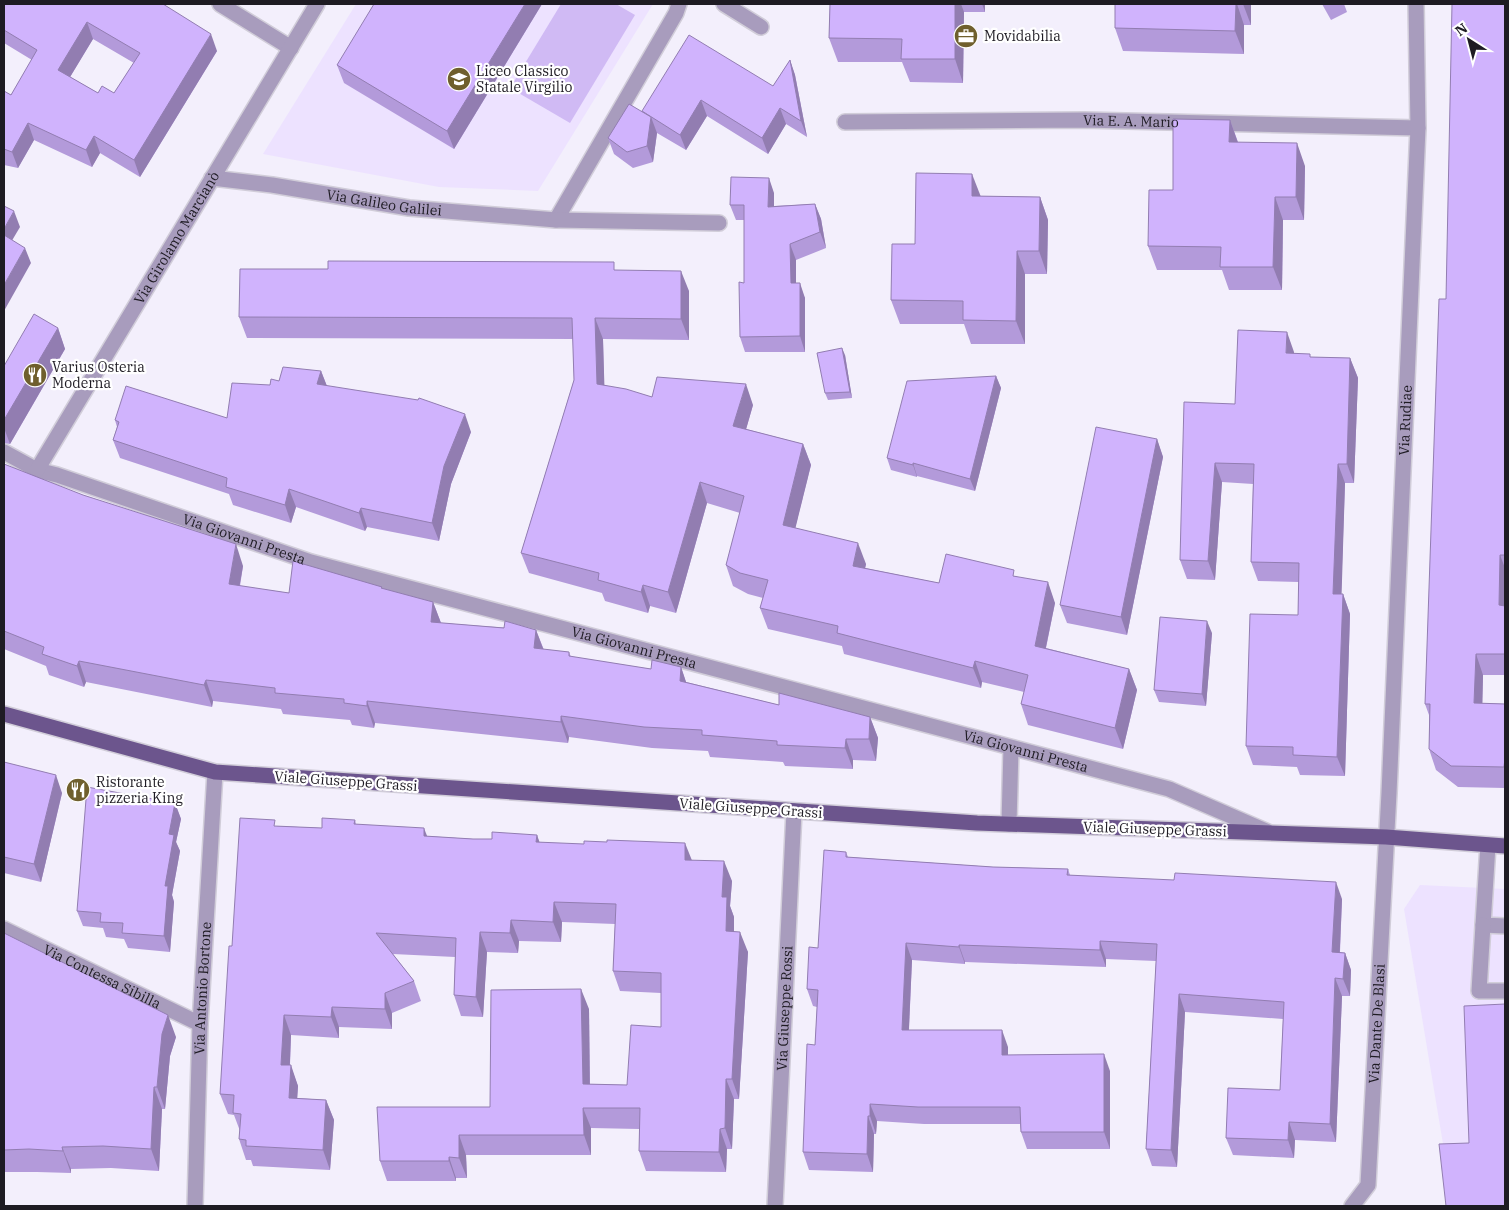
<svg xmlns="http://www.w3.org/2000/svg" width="1509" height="1210" font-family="'IBM Plex Serif',serif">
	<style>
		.built { fill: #ede2ff }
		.green { fill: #d0baf4 }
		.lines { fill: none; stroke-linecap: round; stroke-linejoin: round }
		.minor-casing { stroke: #d1cdd9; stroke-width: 18 }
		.major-casing { stroke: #d1cdd9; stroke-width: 18 }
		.minor { stroke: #a89cbd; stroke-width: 15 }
		.major { stroke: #6c558d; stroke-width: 15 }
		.wall { fill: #b39ada; fill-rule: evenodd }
		.shaded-wall { fill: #927db1 }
		.building { fill: #d0b3fd; stroke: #927db1; fill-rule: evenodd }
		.labels { text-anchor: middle; stroke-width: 4.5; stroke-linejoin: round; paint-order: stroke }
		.poi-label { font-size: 14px; fill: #1e1b23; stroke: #fff; text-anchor: start }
		.street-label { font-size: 14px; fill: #1e1b23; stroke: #fff }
	</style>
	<rect width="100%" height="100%" fill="#f3effc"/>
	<g class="built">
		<path d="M356,4H653L538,191L439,187L263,154Z"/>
		<path d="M1420,885L1505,889V1206L1446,1162L1404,909Z"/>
	</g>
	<path class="green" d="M561,4H616L635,15L570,123L510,88Z"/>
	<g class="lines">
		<g class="minor-casing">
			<g id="minor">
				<path d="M220,4L291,48"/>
				<path d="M724,4L761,27"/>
				<path id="s1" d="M845,122L1084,120L1418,128"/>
				<path id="s2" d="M212,178L272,185L409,208L556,220L676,13L679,4"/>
				<path d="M556,220L719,223"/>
				<path id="s3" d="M4,452L37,470L57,475L311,562L1169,789L1268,832"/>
				<path id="s4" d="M37,470L317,4"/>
				<path d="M1009,824L1011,748"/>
				<path d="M1488,845L1483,925L1505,926"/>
				<path d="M1483,925L1479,991H1505"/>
				<path id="s5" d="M4,929L200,1024"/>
				<path id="s6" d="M195,1206L200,1024L215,772"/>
				<path id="s7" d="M775,1206L794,811"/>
				<path id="s8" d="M1352,1206L1368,1185L1389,793L1418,128L1416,4"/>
			</g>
		</g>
		<g class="major-casing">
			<path id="major" d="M4,714L215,772L977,823L1386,837L1505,846"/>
		</g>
		<use href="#minor" class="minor"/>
		<use href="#major" class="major"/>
	</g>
	<g class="wall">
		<path d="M4,4L217,51L140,177L100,153L92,167L34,140L18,168L4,165V91L11,95L32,60L4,43ZM93,39L134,63L114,93H98L70,77Z"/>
		<path d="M542,4L454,149L344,83L337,65Z"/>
		<path d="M830,4H985V12H964L963,83L910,82L902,62H838L829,38Z"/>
		<path d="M1115,4H1251V25H1244V54L1123,51L1115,28Z"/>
		<path d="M1322,4H1344L1347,12L1331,20Z"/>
		<path d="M1505,4V675H1483L1482,703L1505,704V788L1458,787L1436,770L1429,749V715L1425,704L1446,299Z"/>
		<path d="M790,60L795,75L807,137L786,124L768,154L707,116L686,150L657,133L653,162L633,168L614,154L608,138L642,111L773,86Z"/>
		<path d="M1230,120L1238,142L1305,166L1304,220H1283L1282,290H1229L1222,270H1157L1148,246L1173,190Z"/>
		<path d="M774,193V206L815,204L821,219L826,248L796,260V283L805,298V352H745L740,337L744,283V220H736L730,205Z"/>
		<path d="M980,196L1040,197L1048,220L1047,274H1025V344H971L964,324H900L891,300L915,244Z"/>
		<path d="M617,270L689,291V340L603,339L604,385L652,397L753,405L746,429L803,444L811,465L795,528L866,564L865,568L939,583L1016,576L1055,603L1046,648L1129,669L1137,690L1123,749L1028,725L1021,704L1024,692L982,682L981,688L844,654L842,646L768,629L760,608L763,598L748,594L733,586L726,565L740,513L707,503L676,613L650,606L648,613L605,601L602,593L529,573L521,553L574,380L573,339L247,338L239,317Z"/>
		<path d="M58,328L65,349L10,444L4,443V366Z"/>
		<path d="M1294,352V353L1311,357L1350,358L1358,378L1354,483H1345L1341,594H1343L1350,614L1345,776L1300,775L1297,767L1253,765L1246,746L1298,615L1299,582L1258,581L1251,562L1253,484L1222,482L1215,580L1187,579L1180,560L1235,404Z"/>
		<path d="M845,355L852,398L828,400L825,393Z"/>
		<path d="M321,371L327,386L471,432L451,484L439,541L367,527L365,531L296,507L291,523L233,505L229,494L120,458L113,440L117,427L115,420L227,418L270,385L279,381Z"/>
		<path d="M996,376L1001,388L975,491L917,476V477L891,470L887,458Z"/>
		<path d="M1157,439L1163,457L1127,635L1067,623L1060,605Z"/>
		<path d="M4,464L243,566L240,586L289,593L382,589L433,602L441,623L536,630L544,650L569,652L571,657L651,669L681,667L686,682L779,705L870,717L878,738L876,761L853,760V769L785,766L783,762L710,757L708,751L652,748L569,737L568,743L375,723L374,728L352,725L350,720L283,714L281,709L213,701L212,707L86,682L84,687L49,675L46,666L4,649Z"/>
		<path d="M1212,633L1206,706L1159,702L1154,690Z"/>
		<path d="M4,762L62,793L41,882L4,873Z"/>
		<path d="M175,803L181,819L176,842L180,851L172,895L174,902L170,952L128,948L124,939L106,937L103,928L83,926L77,911Z"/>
		<path d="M355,820L356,824L427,836L473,839H492L537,835L539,842L692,860L732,881L730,906L734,917V932L748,952L739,1099H734L732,1149H727L726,1172L646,1171L639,1151V1129L591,1128V1155H466L467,1178H456V1181H387L380,1161L490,1107L589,1009L590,1084L627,1085L661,1027V993L620,991L613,971L615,924L562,922L561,942L519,941L518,953L487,952L483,1017L461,1016L454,995L455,957L393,954L414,981L421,1001L392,1013V1029L339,1027V1038L291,1035L290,1065L298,1086L297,1098L326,1100L334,1120L330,1170L253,1166L251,1160H246L239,1139L240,1131L234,1115L228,1114L220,1094L232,946L277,826L322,828Z"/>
		<path d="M846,852L848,857L993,867L1068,869L1070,875L1342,899L1340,952L1345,953L1351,970L1350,996H1342L1336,1142L1295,1140L1294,1158L1233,1155L1226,1138L1280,1090L1283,1019L1185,1012L1177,1167L1152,1166L1146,1149L1156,961L1106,959V967L965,962V964L912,960L909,1030L1008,1047V1055L1110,1071V1149H1027L1021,1132L1020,1124H924L877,1121L876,1134H874L873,1172L809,1170L803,1152L815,1045L817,1007L813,1006L807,989Z"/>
		<path d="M4,933L176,1037L170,1056L165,1109H162L159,1171L111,1168L71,1169V1173L37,1172H4Z"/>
	</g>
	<g class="shaded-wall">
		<path d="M525,4H542L454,149L447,131Z"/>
		<path d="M955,4H961L964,12L963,83L955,59Z"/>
		<path d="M982,4H985V12Z"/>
		<path d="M1236,4H1237L1244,25V54L1235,31Z"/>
		<path d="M1243,4H1251V25Z"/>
		<path d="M87,22L93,39L64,87L58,70Z"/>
		<path d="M211,34L217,51L140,177L134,160Z"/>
		<path d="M790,60L795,75L807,137L801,121Z"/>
		<path d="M701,100L707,116L686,150L680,135Z"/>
		<path d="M780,108L786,124L768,154L762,138Z"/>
		<path d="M651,117L657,133L653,162L647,146Z"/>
		<path d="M1230,120L1238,143L1229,142Z"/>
		<path d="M28,123L34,140L18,168L12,152Z"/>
		<path d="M94,136L100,153L92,167L86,150Z"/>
		<path d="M1297,143L1305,166L1304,220L1296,197Z"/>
		<path d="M972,174L981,197L972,196Z"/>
		<path d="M769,178L774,193V222L768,207Z"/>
		<path d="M1040,197L1048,220L1047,274L1039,251Z"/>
		<path d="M1275,197L1283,220L1282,290L1273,267Z"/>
		<path d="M815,204L821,219L826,248L820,232Z"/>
		<path d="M14,211L20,227L7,249L4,240V229Z"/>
		<path d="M790,244L796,260V298L791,283Z"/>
		<path d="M25,248L31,263L4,311V285Z"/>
		<path d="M1017,251L1025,274V344L1016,321Z"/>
		<path d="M681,271L689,291V340L681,319Z"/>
		<path d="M800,283L805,298V352L800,336Z"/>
		<path d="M595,318L603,339L605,405L597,384Z"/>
		<path d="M58,328L65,349L10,444L4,428V420Z"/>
		<path d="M1287,332L1294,352L1293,372L1286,353Z"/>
		<path d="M842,348L845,355L852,398L850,392Z"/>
		<path d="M1350,358L1358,378L1354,483L1347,464Z"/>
		<path d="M321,371L328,389L317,384Z"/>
		<path d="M996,376L1001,388L975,491L970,479Z"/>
		<path d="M746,384L753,405L741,447L733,426Z"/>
		<path d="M465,414L471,432L451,484L439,541L432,523L444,466Z"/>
		<path d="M1157,439L1163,457L1127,635L1121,617Z"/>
		<path d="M803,444L811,465L791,546L783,525Z"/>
		<path d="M913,463L917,476V477L913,465Z"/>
		<path d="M1215,463L1222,482L1215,580L1208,561Z"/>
		<path d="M1338,464L1345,483L1341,613L1333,594Z"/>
		<path d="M700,482L707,503L676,613L668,592Z"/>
		<path d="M289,489L296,507L291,523L285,505Z"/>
		<path d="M361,508L367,527L365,531L359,513Z"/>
		<path d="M858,543L866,564L861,587L853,566Z"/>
		<path d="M236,544L243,566L236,606L229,584Z"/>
		<path d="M1500,555L1505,568V622L1499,605Z"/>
		<path d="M1048,582L1055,603L1042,666L1035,646Z"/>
		<path d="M643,585L650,606L648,613L641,592Z"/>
		<path d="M1343,594L1350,614L1345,776L1337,757Z"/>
		<path d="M433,602L441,623L431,622Z"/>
		<path d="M1207,621L1212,633L1206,706L1202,694Z"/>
		<path d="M536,630L544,651L534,648Z"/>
		<path d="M1476,654L1483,675L1482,724L1474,703Z"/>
		<path d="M79,661L86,682L84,687L77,666Z"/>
		<path d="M975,661L982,682L981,688L973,668Z"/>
		<path d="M681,667L688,688L680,681Z"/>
		<path d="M1129,669L1137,690L1123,749L1115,728Z"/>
		<path d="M206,680L213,701L212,707L204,685Z"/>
		<path d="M367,701L375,723L374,728L367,706Z"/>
		<path d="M561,716L569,737L568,743L561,722Z"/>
		<path d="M870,717L878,738L876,761L869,739Z"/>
		<path d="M846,739L853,760V769L845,748Z"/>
		<path d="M56,775L62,793L41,882L34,864Z"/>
		<path d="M175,803L181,819L176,842L180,851L172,895L174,902L170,952L164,936L165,886L169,834Z"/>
		<path d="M424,828L432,849L424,836Z"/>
		<path d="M537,835L544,855L536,842Z"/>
		<path d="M685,843L693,863L685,860Z"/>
		<path d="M724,861L732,881L730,906L734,917V952L726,931L722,897Z"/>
		<path d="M1336,882L1342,899L1339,969L1332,952Z"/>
		<path d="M554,902L562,922L561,942L553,922Z"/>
		<path d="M511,920L519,941L518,953L510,933Z"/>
		<path d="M480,932L487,952L483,1017L476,997Z"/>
		<path d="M740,932L748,952L739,1099L732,1079Z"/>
		<path d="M1100,941L1106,959V967L1100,950Z"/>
		<path d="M906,943L912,960L908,1048L902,1030Z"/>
		<path d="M959,945L965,962V964L959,947Z"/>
		<path d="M1345,953L1351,970L1350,996L1343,979Z"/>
		<path d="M1335,978L1342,996L1336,1142L1330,1124Z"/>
		<path d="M581,989L589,1009L590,1104L583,1084Z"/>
		<path d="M385,993L392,1013V1029L385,1009Z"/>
		<path d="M1179,994L1185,1012L1177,1167L1171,1150Z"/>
		<path d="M332,1007L339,1027V1038L331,1017Z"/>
		<path d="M168,1015L176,1037L170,1056L165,1109L157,1087L162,1034Z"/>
		<path d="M284,1015L291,1035L289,1085L281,1065Z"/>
		<path d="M1002,1030L1008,1047V1072L1002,1055Z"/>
		<path d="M1104,1054L1110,1071V1149L1104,1132Z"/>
		<path d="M291,1065L298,1086L296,1118L289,1098Z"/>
		<path d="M726,1079L734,1099L732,1149L725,1128Z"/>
		<path d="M154,1087L162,1109L159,1171L151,1149Z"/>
		<path d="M326,1100L334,1120L330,1170L323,1150Z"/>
		<path d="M870,1104L877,1121L876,1134L870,1116Z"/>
		<path d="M583,1108L591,1128V1155L584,1135Z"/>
		<path d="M868,1116L874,1134L873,1172L867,1154Z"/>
		<path d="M1289,1122L1295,1140L1294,1158L1288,1140Z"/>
		<path d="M720,1129L727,1149L726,1172L719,1152Z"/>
		<path d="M459,1135L466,1155L467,1178L459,1158Z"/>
		<path d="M62,1147L71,1169V1173L63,1151Z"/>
		<path d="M449,1157L456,1178V1181L449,1161Z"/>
	</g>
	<g class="building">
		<path d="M4,4H163L211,34L134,160L94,136L86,150L28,123L12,152L4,149V91L11,95L37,50L4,30ZM87,22L140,53L114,93L102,86L98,93L58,70Z"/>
		<path d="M374,4H525L447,131L337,65Z"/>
		<path d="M830,4H955V59H901L902,39L829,38Z"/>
		<path d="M1115,4H1236L1235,31L1115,28Z"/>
		<path d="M1452,4H1505V555H1500L1499,605L1505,606V654H1476L1474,703L1505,704V759V758L1504,767L1451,766L1429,749L1430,704H1425L1439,299H1446Z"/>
		<path d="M689,35L773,86L790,60L801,121L780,108L762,138L701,100L680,135L642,111Z"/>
		<path d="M629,104L651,117L647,146L627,152L608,138Z"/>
		<path d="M1173,119L1230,120L1229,142L1297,143L1296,197H1275L1273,267H1220L1221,247L1148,246L1149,190H1173Z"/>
		<path d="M916,173L972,174V196L1040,197L1039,251H1017L1016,321L963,320V301L891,300L892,244H915Z"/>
		<path d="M731,177L769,178L768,207L815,204L820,232L790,244L791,283H800V336L740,337L739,282L744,283V205H730Z"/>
		<path d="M4,206L14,211L4,229Z"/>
		<path d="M4,235L25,248L4,285Z"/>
		<path d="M328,261L614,262V270L681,271V319L595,318L597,384L626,389L652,397L657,377L746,384L733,426L803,444L783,525L858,543L853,566L939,583L946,554L1014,570L1013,576L1048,582L1035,646L1129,669L1115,728L1021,704L1028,675L975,661L973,668L837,633L838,626L760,608L768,580L740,573L726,565L744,496L700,482L668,592L643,585L641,592L598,580L599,573L521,553L574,380L572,318L239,317L240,269H328Z"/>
		<path d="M34,314L58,328L4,420V366Z"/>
		<path d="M1238,330L1287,332L1286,353L1310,354V357L1350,358L1347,464H1338L1333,594H1343L1337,757L1293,755V747L1246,746L1250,614L1298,615L1299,563L1251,562L1254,464L1215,463L1208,561L1180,560L1184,402L1235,404Z"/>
		<path d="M842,348L850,392L825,393L817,353Z"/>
		<path d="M283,367L321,371L317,384L418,400L419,398L465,414L444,466L432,523L361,508L359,513L289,489L285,505L226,487L227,478L113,440L119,422L115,420L126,386L227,418L232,383L270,385L271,379L279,381Z"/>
		<path d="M996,376L970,479L913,463V465L887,458L907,381Z"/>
		<path d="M1096,427L1157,439L1121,617L1060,605Z"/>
		<path d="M4,464L83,495L236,544L229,584L289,593L293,561L382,587L381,588L433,602L431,622L504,628L505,621L536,630L534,648L569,652V656L651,669L652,660L681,667L680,681L779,705V693L870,717L869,739H846L845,748L777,745V741L702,735V730L644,727L561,716V722L367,701V706L344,703V699L275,693V688L206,680L204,685L79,661L77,666L42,654L44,647L4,631Z"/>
		<path d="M1160,617L1207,621L1202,694L1154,690Z"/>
		<path d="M4,762L56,775L34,864L4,857Z"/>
		<path d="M87,787L175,803L169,834L174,835L165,886H168L164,936L122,933L123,923L100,922L101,913L77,911Z"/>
		<path d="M240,818L275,820L274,826L322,828V818L355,820L354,824L424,828V836L473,839H492V832L537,835L536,842L584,844V841L607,842V840L685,843V860L724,861L722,897H727L726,931L740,932L732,1079H726L725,1128L720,1129L719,1152L639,1151L640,1108H583L584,1135H459V1158L449,1157V1161H380L377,1107H490L491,990L581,989L583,1084L627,1085L631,1025L661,1027V973L613,971L616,904L554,902L553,922L511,920L510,933L480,932L476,997L454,995L456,938L376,933L414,981L385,993V1009L332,1007L331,1017L284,1015L281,1065H291L289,1098L326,1100L323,1150L246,1146V1140L239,1139L241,1114L233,1113L234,1095L220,1094L229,946H232Z"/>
		<path d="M824,850L846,852V857L993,867L1068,869L1067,875L1174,880L1175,873L1336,882L1332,952L1345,953L1343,979L1335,978L1330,1124L1289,1122L1288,1140L1226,1138L1228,1088L1280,1090L1284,1002L1179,994L1171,1150L1146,1149L1157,944L1100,941V950L959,945V947L906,943L902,1030H1002V1055L1104,1054V1132H1021L1020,1107H918L870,1104V1116H868L867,1154L803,1152L807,1044L815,1045L818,990L807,989L809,947L818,948Z"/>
		<path d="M4,933L168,1015L162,1034L157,1087H154L151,1149L103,1146L62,1147L63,1151L29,1149L4,1150Z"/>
		<path d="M1505,1004V1206H1446L1439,1144L1469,1143L1464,1006Z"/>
	</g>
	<defs>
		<g id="office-disc" transform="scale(1.25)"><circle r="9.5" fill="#6f5f2d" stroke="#fff"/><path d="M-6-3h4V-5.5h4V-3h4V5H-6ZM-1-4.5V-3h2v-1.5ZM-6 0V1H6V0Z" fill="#fff"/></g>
		<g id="school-disc" transform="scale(1.25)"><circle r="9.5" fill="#6f5f2d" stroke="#fff"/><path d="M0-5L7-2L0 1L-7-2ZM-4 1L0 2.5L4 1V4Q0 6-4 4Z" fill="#fff"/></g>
		<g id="restaurant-disc" transform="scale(1.25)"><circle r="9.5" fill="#6f5f2d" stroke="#fff"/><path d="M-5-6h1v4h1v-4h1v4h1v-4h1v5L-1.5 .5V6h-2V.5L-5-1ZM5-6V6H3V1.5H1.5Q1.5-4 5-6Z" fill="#fff"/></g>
	</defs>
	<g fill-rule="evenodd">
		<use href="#office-disc" x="966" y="36"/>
		<use href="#school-disc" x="459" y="79"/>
		<use href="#restaurant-disc" x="35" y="375"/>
		<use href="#restaurant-disc" x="78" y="790"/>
	</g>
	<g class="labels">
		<g class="poi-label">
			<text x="984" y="41">Movidabilia</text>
			<text x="476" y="76">Liceo Classico<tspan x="476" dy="16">Statale Virgilio</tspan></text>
			<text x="52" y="372">Varius Osteria<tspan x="52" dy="16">Moderna</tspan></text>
			<text x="96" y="787">Ristorante<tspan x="96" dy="16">pizzeria King</tspan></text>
		</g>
		<g class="street-label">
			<text dy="5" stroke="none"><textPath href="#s1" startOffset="286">Via E. A. Mario</textPath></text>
			<text dy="5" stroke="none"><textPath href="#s2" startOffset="174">Via Galileo Galilei</textPath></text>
			<text dy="5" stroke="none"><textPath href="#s4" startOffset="271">Via Girolamo Marcianò</textPath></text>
			<text dy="5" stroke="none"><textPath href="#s8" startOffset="792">Via Rudiae</textPath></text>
			<text dy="5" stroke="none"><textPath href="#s3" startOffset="256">Via Giovanni Presta</textPath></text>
			<text dy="5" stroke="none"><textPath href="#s3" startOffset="661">Via Giovanni Presta</textPath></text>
			<text dy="5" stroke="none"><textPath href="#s3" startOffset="1066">Via Giovanni Presta</textPath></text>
			<text transform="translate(346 781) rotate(4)" y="5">Viale Giuseppe Grassi</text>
			<text transform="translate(751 808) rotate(4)" y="5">Viale Giuseppe Grassi</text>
			<text transform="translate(1155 829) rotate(2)" y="5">Viale Giuseppe Grassi</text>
			<text dy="5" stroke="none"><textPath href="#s5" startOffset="109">Via Contessa Sibilla</textPath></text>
			<text dy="5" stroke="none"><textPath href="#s6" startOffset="218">Via Antonio Bortone</textPath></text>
			<text dy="5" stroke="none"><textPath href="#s7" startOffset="198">Via Giuseppe Rossi</textPath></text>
			<text dy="5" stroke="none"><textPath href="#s8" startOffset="188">Via Dante De Blasi</textPath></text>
		</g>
	</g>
	<rect width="1509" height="1210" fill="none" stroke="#1e1b23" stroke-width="10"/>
	<g transform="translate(1469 40) rotate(324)" stroke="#ffffff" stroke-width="4" paint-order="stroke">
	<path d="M0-4L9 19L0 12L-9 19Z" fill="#1e1b23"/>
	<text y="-8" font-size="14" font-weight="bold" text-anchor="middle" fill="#1e1b23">N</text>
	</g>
</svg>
